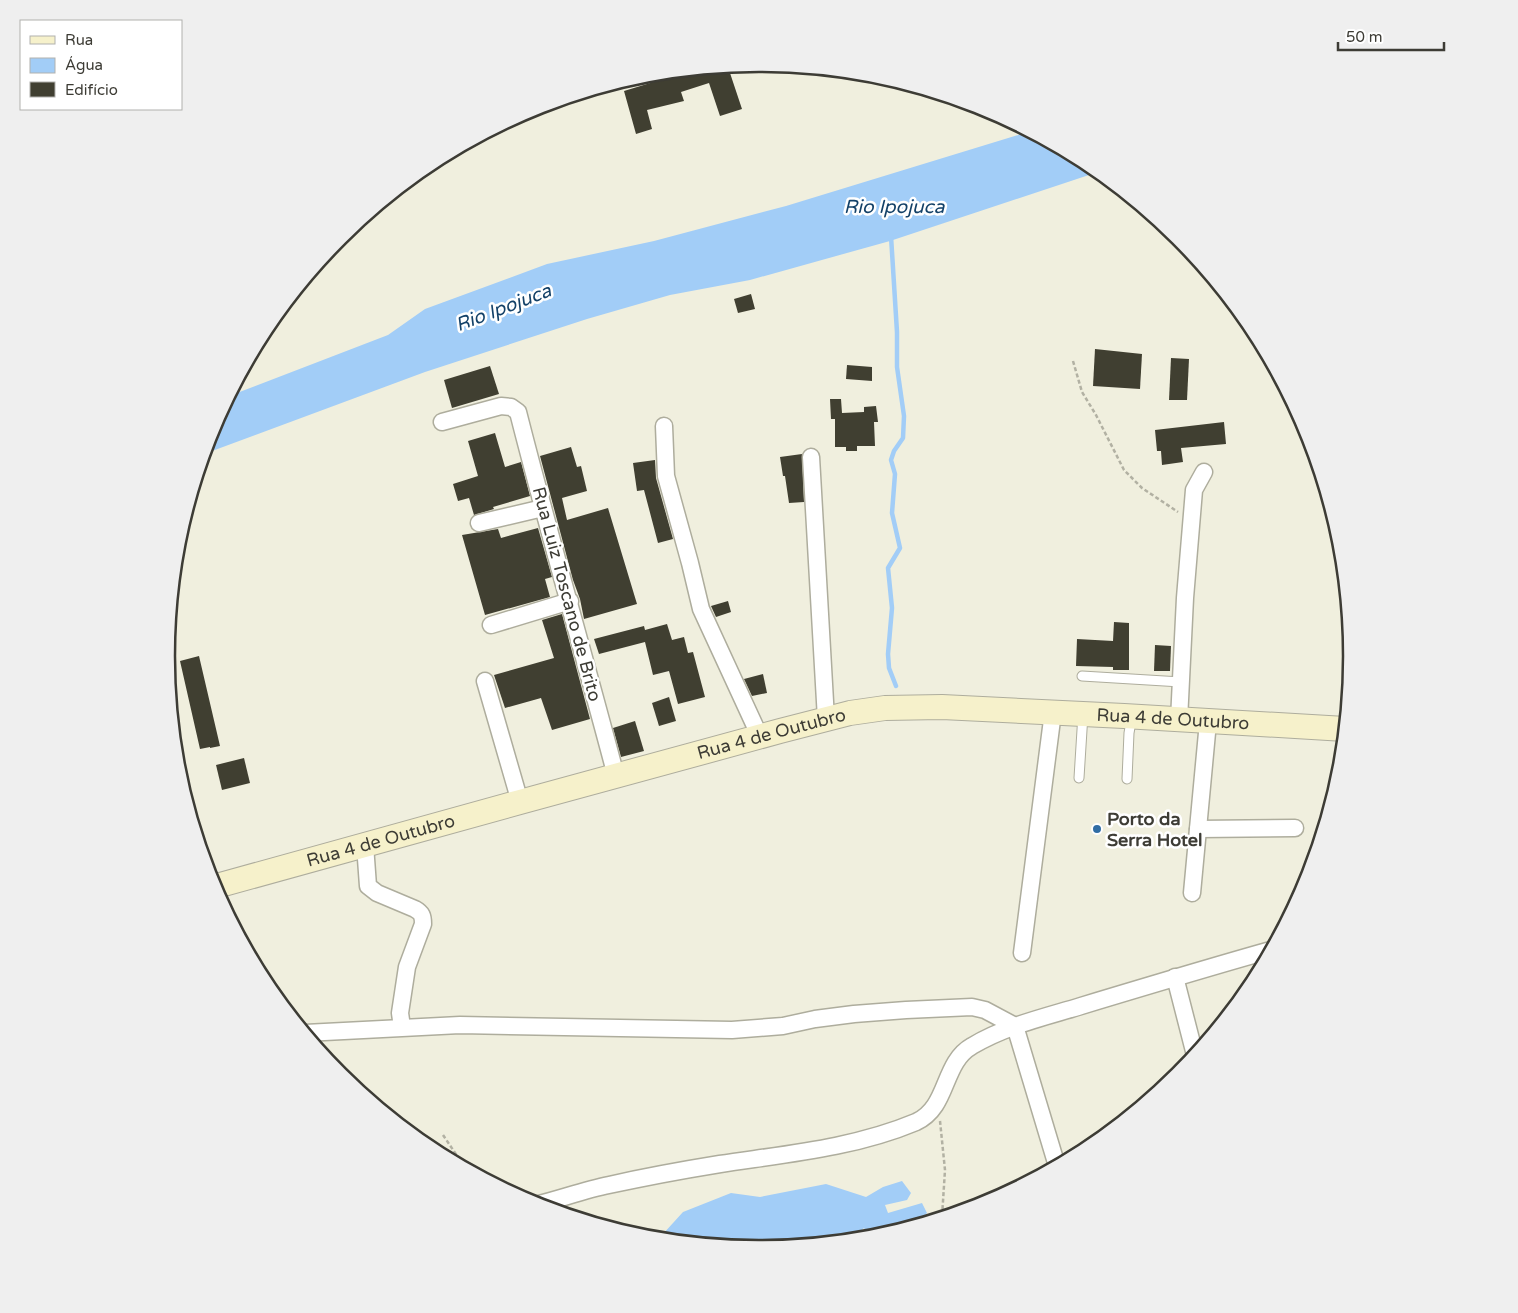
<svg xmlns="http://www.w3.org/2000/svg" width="1518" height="1313" font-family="'Varela Round',sans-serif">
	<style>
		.water { fill: #a2cdf7 }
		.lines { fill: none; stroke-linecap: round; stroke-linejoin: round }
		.stream { stroke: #a2cdf7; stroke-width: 4.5 }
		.building { fill: #403f31 }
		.lane-casing { stroke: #aead9d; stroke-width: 11 }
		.street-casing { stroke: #aead9d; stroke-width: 19 }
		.secondary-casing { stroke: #aead9d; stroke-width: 26 }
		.path { stroke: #b2b1a3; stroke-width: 2.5; stroke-dasharray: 4 2.5; stroke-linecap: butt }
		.lane { stroke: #fff; stroke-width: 9 }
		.street { stroke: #fff; stroke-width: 16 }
		.secondary { stroke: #f6f1cb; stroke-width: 24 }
		.poi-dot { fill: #306da4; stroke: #fff; stroke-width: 2 }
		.labels { text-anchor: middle; stroke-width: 5; stroke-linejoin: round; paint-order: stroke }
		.street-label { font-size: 18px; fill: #3d3c35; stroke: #fff }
		.poi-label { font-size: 18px; font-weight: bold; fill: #3d3c35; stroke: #fff; text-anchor: start }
		.water-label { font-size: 19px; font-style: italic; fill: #134168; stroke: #fff }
		.rim { fill: none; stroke: #3d3c35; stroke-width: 2.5 }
	</style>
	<rect width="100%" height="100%" fill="#f0efde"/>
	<g class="water">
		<path d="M1028,132L1089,164L1098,172L890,241L750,280L670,295L587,319L425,372L204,454L211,429L229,396L388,335L425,309L547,264L654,241L786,206Z"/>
		<path d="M902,1181L911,1193L907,1200L885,1205L888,1213L922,1203L927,1213C911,1230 908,1221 891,1228C883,1232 879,1237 870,1238L864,1228L853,1237L855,1240L759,1249L655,1239L663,1234L683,1212L731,1193L760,1197L826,1184L866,1197L883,1187Z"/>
	</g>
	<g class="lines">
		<g class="stream">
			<path d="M891,236L897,332V367L904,416L903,438L894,451L891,460L895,474L892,513L900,548L888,568L892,608L888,654L889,668L896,686"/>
			<path d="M1342,558V572L1344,575"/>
		</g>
	</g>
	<g class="building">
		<path d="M728,67L742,109L720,116L709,83L681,92L684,101L647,110L652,129L636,134L624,91L693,70Z"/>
		<path d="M751,294L755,309L738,313L734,299Z"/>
		<path d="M1095,349L1142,354L1140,389L1093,386Z"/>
		<path d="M1171,358L1189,359L1187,400H1169Z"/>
		<path d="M847,365L872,367V381L846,379Z"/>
		<path d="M490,366L499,394L452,408L444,380Z"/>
		<path d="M830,399H841L842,413L864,412V407L876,406L878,422H874L875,446H857V451H846V447H835V419H831Z"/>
		<path d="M1224,422L1226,444L1181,448L1183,462L1162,465L1161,451H1157L1155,430Z"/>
		<path d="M495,433L505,467L521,462L530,496L493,507L494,509L474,515L469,498L458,501L453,484L478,476L468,441Z"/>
		<path d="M571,447L577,467L581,466L587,491L562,498L567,520L608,508L637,604L584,619L580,599L573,580L540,456Z"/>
		<path d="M802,454L804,502L789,503L785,476H783L780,457Z"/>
		<path d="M655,460L656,478L673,539L658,543L644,490L637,491L633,463Z"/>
		<path d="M538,528L552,577L545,579L550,597L485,615L462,535L498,529L501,538Z"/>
		<path d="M728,601L731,612L716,617L711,606Z"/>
		<path d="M562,614L590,719L552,730L541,698L505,708L494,675L554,658L542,620Z"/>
		<path d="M1114,622L1129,623V670H1113V667L1076,666L1077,639L1113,641Z"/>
		<path d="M667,624L672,640L684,637L688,653L693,652L705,697L678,704L669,671L653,675L645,642L599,654L594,639L644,626L645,630Z"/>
		<path d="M1155,645L1171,646L1170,671H1154Z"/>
		<path d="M199,656L220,746L210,748V747L200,749L180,661Z"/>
		<path d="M763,674L767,693L752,696L744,679Z"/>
		<path d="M669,697L676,721L659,726L652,703Z"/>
		<path d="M635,721L644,751L621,757L613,728Z"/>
		<path d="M244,758L250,783L222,790L216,765Z"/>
	</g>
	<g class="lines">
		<g class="lane-casing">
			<g id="lane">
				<path d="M1082,676L1181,682"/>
				<path d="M1079,778L1083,714"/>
				<path d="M1127,779L1129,733L1132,716"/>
			</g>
		</g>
		<g class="street-casing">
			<g id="street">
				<path d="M442,422L501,406L511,407L518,412C549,534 584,655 616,776"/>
				<path d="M664,426L666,476L690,563L701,609L760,737"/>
				<path d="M811,457L826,719"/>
				<path d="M479,523L543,508"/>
				<path d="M491,625L570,601"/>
				<path d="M485,681L520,802"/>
				<path d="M1179,720L1185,598L1194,490L1204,472"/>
				<path d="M1198,829L1295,828"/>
				<path d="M365,845L368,886L377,893L415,909C422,913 423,916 423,924L407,967L400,1013L402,1027"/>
				<path d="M1192,893L1208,722"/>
				<path d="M1022,953L1053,712"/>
				<path d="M1175,977L1195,1055"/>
				<path d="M1015,1026L1057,1166"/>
				<path d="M305,1033L460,1025L732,1030L783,1026L815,1019L854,1014L906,1010L972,1007L985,1010L1015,1026"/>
				<path d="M535,1205C560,1199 584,1190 609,1185C645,1177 683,1170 720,1164C786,1154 854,1148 916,1122C949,1107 942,1063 972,1046C1005,1026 1045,1017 1081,1006C1144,987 1207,968 1271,950"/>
			</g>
		</g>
		<g class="secondary-casing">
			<g id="secondary">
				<path id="s1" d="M213,887L520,802L780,731L850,713L885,708L942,707L1124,716L1345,729"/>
			</g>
		</g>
		<g class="path">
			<path d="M607,86L621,87L669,73"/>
			<path d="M1073,361L1082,392L1096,415L1124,470L1142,488L1178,512"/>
			<path d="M940,1121L945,1170L942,1217"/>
			<path d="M443,1135L466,1169"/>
			<path d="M516,1195L523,1198"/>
		</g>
		<use href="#lane" class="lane"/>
		<use href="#street" class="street"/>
		<use href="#secondary" class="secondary"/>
	</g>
	<circle class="poi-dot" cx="1097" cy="829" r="5"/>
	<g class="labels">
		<g class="street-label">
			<text transform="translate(567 594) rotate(75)" y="6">Rua Luiz Toscano de Brito</text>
			<text dy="6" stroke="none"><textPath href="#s1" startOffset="984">Rua 4 de Outubro</textPath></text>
			<text dy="6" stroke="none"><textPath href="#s1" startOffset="579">Rua 4 de Outubro</textPath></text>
			<text dy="6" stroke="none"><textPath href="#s1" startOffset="174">Rua 4 de Outubro</textPath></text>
		</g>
		<g class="poi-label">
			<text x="1107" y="825">Porto da<tspan x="1107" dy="21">Serra Hotel</tspan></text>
		</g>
		<g class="water-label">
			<text x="894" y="213">Rio Ipojuca</text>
			<text transform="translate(503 307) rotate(-21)" y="7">Rio Ipojuca</text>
		</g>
	</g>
	<path d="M0 0H1518V1313H0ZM175 656a584 584 0 1 1 1168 0a584 584 0 1 1-1168 0Z" fill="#efefef" fill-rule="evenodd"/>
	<path class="rim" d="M175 656a584 584 0 1 1 1168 0a584 584 0 1 1-1168 0Z"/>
	<rect x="20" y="20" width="162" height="90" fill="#ffffff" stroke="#b1b1ae"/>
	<rect x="30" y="36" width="25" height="8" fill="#f6f1cb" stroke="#b1b1ae"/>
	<text x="65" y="45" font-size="15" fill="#3d3c35">Rua</text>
	<rect x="30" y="58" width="25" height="15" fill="#a2cdf7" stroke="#b1b1ae"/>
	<text x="65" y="70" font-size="15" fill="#3d3c35">Água</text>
	<rect x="30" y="82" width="25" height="15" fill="#403f31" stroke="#b1b1ae"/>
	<text x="65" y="95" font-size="15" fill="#3d3c35">Edifício</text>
	<path d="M1338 42v8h106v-8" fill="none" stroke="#3d3c35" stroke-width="2.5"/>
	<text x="1346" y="42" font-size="15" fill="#3d3c35" stroke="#ffffff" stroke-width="4" paint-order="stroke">50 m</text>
</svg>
